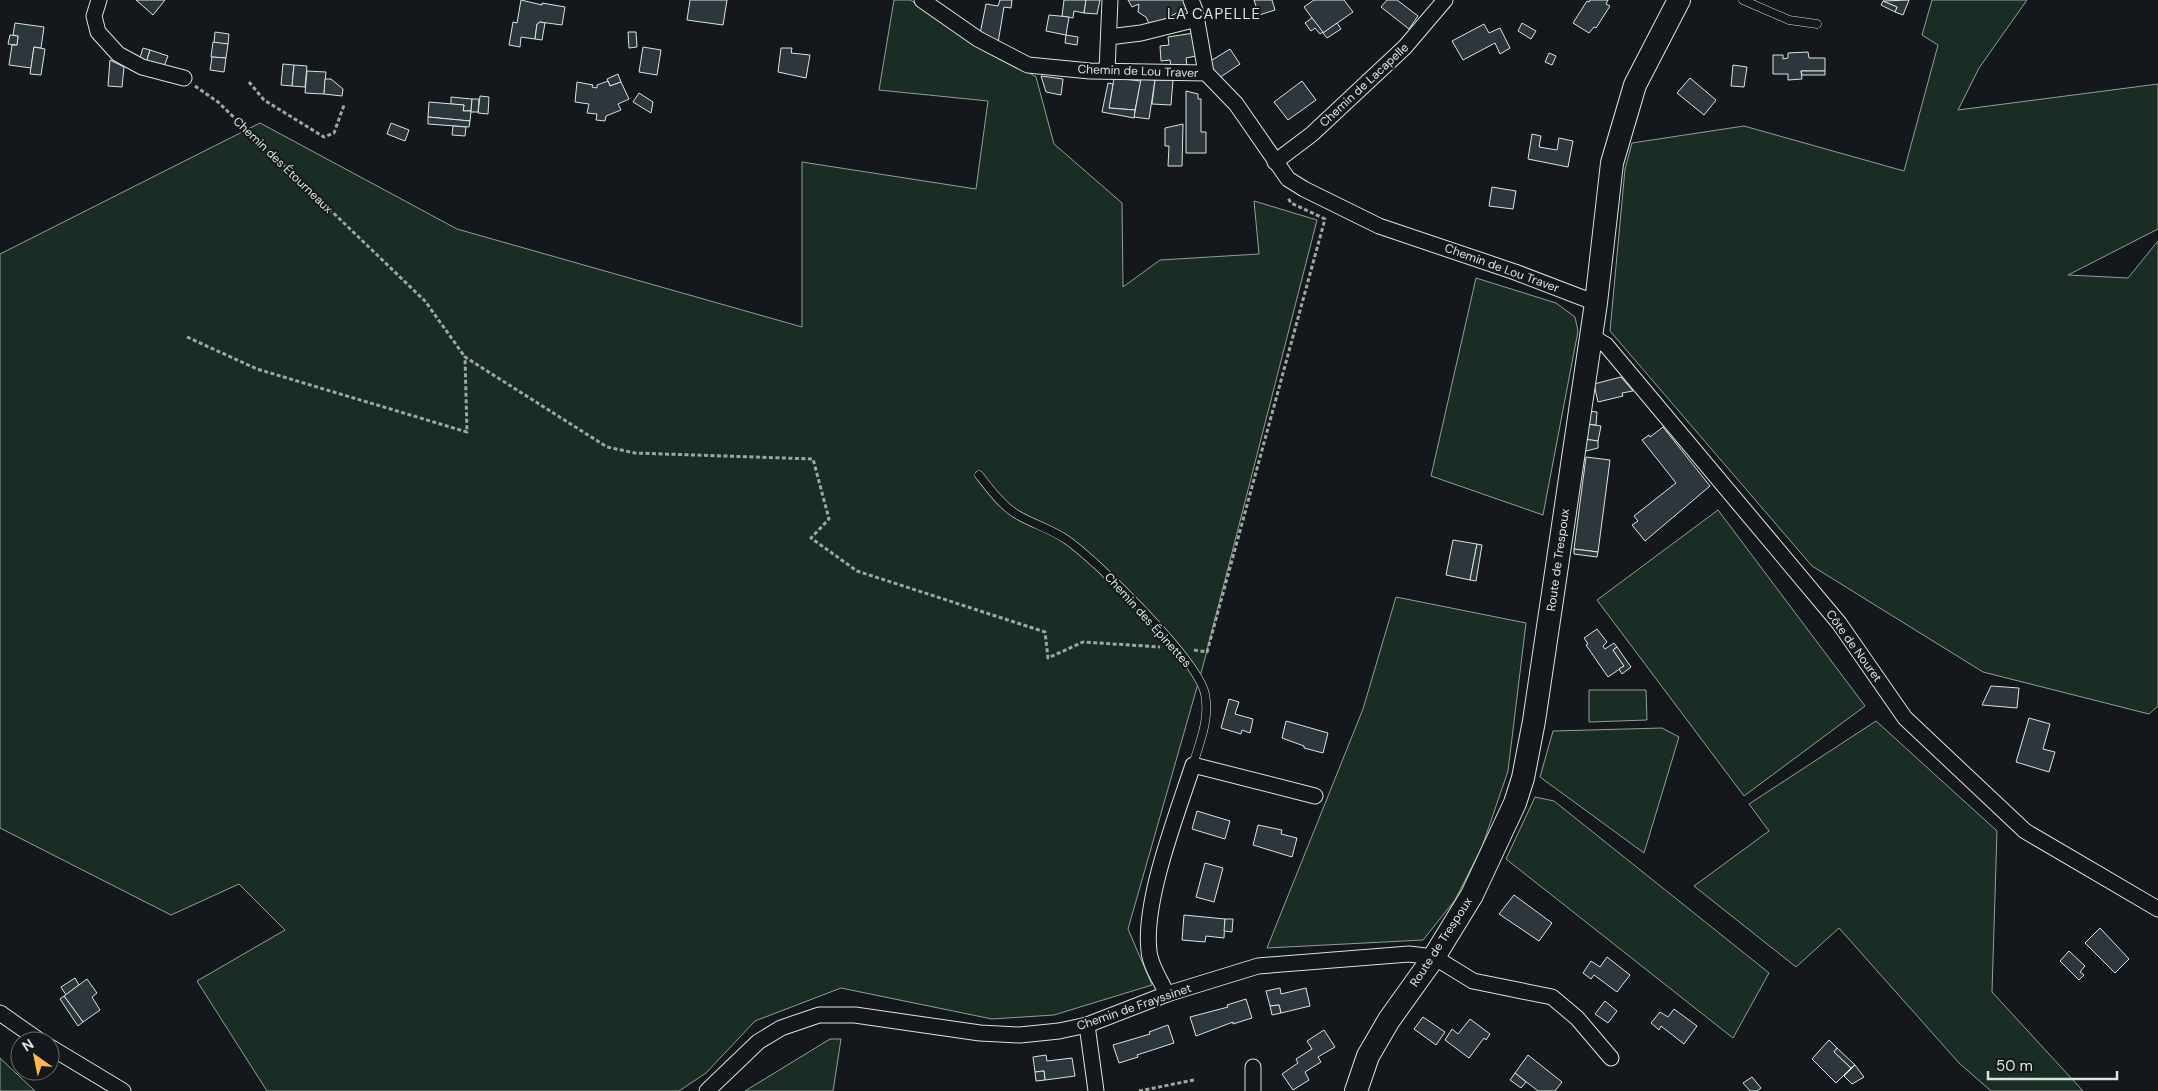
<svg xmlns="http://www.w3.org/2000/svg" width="2158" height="1091" font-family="'DM Sans',sans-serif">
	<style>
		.green { fill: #1a2d24; stroke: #939e99 }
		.building { fill: #2c363c; stroke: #d8e6dc }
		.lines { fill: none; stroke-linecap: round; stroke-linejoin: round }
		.lane-casing { stroke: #d8e6dc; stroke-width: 9 }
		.street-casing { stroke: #d8e6dc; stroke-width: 17 }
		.secondary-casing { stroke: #d8e6dc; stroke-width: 24 }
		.path { stroke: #9da8a2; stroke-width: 3; stroke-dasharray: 4 2.5; stroke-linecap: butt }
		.lane { stroke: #14181c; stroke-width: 8 }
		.street { stroke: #14181c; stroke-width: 15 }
		.secondary { stroke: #14181c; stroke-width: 22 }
		.labels { text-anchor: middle; stroke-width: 4; stroke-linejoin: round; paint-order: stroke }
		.street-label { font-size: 12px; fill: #d8e6dc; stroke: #14181c }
		.quarter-label { font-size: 15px; letter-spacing: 1px; fill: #d8e6dc; stroke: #14181c }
	</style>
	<rect width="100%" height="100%" fill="#14181c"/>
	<g class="green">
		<path d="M894,0H910L1036,77L1054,144L1122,203L1123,287L1160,260L1259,254L1254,201L1317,220L1203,666L1128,929L1152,985L1054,1015L992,1019L841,988L755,1021L706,1073L679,1091H267L197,981L285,930L239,884L171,915L0,828V254L260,123L457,229L802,327V162L976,189L988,101L879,90Z"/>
		<path d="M1932,0H2027L1979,68L1958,110L2158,84V229L2068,275L2128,278L2158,241V706L2149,714L1983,672L1812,566L1610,331L1625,169L1632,143L1744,126L1904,171L1938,45L1922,35Z"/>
		<path d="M1476,278L1556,303L1575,317L1578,331L1543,515L1431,476Z"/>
		<path d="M1718,510L1865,706L1744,796L1597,600Z"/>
		<path d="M1396,597L1526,623L1508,771L1482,847L1455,900L1423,940L1267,948L1363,709Z"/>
		<path d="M1589,690H1646L1647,720L1589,722Z"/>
		<path d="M1876,721L1997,831L1992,992L2083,1091H1991L1959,1063L1839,928L1796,967L1694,886L1769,831L1749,804Z"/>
		<path d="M1662,728L1679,737L1644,853L1540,777L1553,731Z"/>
		<path d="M1535,797L1554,801L1769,973L1733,1038L1506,859Z"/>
		<path d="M830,1039H841L833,1091H745Z"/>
		<path d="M0,1058L35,1091H0Z"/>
	</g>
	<g class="building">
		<path d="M136,0H165L153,15Z"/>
		<path d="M521,0L542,5V3L565,7L562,25L540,22L537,24L535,39L521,37L520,47L509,45L513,22L517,23Z"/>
		<path d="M690,0H727L723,25L687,20Z"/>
		<path d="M1000,0H1012L1011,8L1004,7L998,43L980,34L986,4L998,6Z"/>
		<path d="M1064,0H1086L1084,13L1074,11L1073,18L1062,16Z"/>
		<path d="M1086,0H1100L1097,14L1084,13Z"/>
		<path d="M1128,0H1185L1189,7L1150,26L1146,17L1138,12L1139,4L1132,7Z"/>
		<path d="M1254,0H1272L1275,10L1259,15Z"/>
		<path d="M1314,0H1344L1353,12L1323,33L1304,7Z"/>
		<path d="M1397,0L1418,16L1409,29L1381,7L1387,0Z"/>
		<path d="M1590,0H1608L1606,4L1610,6L1596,28L1594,27L1589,33L1573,23L1587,1L1589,2Z"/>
		<path d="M1909,0L1903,15L1895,12L1897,7L1883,1Z"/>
		<path d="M1883,1L1897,7L1895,12L1881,5Z"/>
		<path d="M1049,15L1069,17L1066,35L1046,31Z"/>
		<path d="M1312,18L1323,32L1320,34L1315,28L1311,31L1305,23Z"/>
		<path d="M540,22L545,23L542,40L535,39L537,24Z"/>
		<path d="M15,23L44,27L41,48L34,47L31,68L9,65L12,45H17L18,36L13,35Z"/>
		<path d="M1337,23L1341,29L1327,38L1323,33Z"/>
		<path d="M1522,23L1536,31L1531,39L1518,31Z"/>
		<path d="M1484,24L1489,33L1500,28L1510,48L1500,54L1495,43L1463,60L1452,41Z"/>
		<path d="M215,32L229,34L228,44L214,43Z"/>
		<path d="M628,32H636L637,47L629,48Z"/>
		<path d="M1194,33L1196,56L1186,58L1187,65L1171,67L1170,60L1161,61L1160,46L1169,45L1168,37Z"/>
		<path d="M10,35L18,36L17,45L8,44Z"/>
		<path d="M1066,35L1078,37L1077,45L1065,43Z"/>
		<path d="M213,42L228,44L226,58L211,57Z"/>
		<path d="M34,47L45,49L41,75L30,74Z"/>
		<path d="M643,47L661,50L657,75L639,72Z"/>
		<path d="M143,48L150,50L146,63L139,61Z"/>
		<path d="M781,48H792L791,53L810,55L806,78L778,72Z"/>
		<path d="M1230,49L1240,64L1219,78L1209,62Z"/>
		<path d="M150,50L168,56L163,69L146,63Z"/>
		<path d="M1808,52L1809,58H1825V71H1801L1802,79L1788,80V74H1773V55H1783V59L1788,58V53Z"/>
		<path d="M1549,53L1556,56L1552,65L1545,62Z"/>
		<path d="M212,57L226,58L224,72L210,70Z"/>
		<path d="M110,60L124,67L122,87L108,86Z"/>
		<path d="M283,64L294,65L292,86L281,85Z"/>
		<path d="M294,65L307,66L305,87L292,86Z"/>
		<path d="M1733,65L1747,67L1744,87L1731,86Z"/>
		<path d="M307,71L326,72L324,94L305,93Z"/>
		<path d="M1801,71H1825V75H1802Z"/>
		<path d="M618,74L621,82L610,86L607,79Z"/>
		<path d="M1041,76L1063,79L1061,95L1046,92Z"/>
		<path d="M1114,78L1141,81L1135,110L1109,108Z"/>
		<path d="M1690,78L1716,100L1704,115L1677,93Z"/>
		<path d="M325,79H331L343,89L342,96L324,94Z"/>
		<path d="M1141,79L1155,80L1149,119L1134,117Z"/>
		<path d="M1155,80H1173L1171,105L1152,104Z"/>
		<path d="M608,81L610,86L621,82L629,99L618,104L621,110L606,116L605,121L596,120L597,114L587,113L589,104L575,102L577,82L593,85L592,87L597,88V85Z"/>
		<path d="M1302,81L1316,100L1288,120L1274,102Z"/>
		<path d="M1108,83L1113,84L1109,108L1135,110L1134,118L1102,112Z"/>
		<path d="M1186,91L1198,94V99H1201V132H1206V153H1186Z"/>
		<path d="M639,93L653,102L651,113L633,102Z"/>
		<path d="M480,96L489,97L488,114L478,113Z"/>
		<path d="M451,97L472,99L471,111H463L464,105L451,104Z"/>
		<path d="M472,99H479L478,112H471Z"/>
		<path d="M429,102L464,105L463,111H471L470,121L428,117Z"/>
		<path d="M428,117L470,121L469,127L428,124Z"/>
		<path d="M391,123L409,130L405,141L387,134Z"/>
		<path d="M1183,124L1182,166H1168L1169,146H1165V128Z"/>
		<path d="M453,126L466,127L465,136L452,135Z"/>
		<path d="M1532,134L1541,136L1539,147L1557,150L1559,138L1573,141L1568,167L1528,159Z"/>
		<path d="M1492,187L1516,191L1513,209L1489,206Z"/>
		<path d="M1621,377L1633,391L1622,393L1623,396L1598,402L1594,384Z"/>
		<path d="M1588,411L1597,412L1596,425L1586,424Z"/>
		<path d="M1586,424L1601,426L1598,441L1584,439Z"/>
		<path d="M1663,427L1710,486L1645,541L1632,525L1638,521L1634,516L1676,483L1642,440L1649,435L1650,437Z"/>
		<path d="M1584,439L1598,441V448L1582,452Z"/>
		<path d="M1586,457L1610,460L1598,552L1574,549Z"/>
		<path d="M1453,540L1477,544L1470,580L1446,575Z"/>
		<path d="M1477,544L1482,545L1476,581L1470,580Z"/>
		<path d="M1574,549L1598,552L1597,557L1574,554Z"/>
		<path d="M1597,629L1607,642L1603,646L1605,649L1614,643L1617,647L1613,650L1624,666L1608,677L1586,645L1588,644L1584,638Z"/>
		<path d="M1617,647L1631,667L1622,674L1619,669L1624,666L1613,650Z"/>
		<path d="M1991,686L2019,688L2017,708L1982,705Z"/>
		<path d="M1229,699L1239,702L1235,714L1253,719L1250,733L1242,730L1241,734L1221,728Z"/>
		<path d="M2029,718L2050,724L2043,749L2055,752L2049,772L2016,762Z"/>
		<path d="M1286,721L1328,733L1323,753L1304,748V746L1282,738Z"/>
		<path d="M1197,811L1230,821L1225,839L1192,829Z"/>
		<path d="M1258,825L1282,830L1281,834L1297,838L1292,857L1253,845Z"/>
		<path d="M1205,863L1223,868L1214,902L1196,897Z"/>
		<path d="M1514,895L1552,923L1539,941L1499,914Z"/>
		<path d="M1184,915L1225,919L1224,938L1206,936L1205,942L1182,940Z"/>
		<path d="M1225,919H1233L1232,932L1224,931Z"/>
		<path d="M2100,928L2129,959L2115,973L2085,943Z"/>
		<path d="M2069,951L2085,966L2080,972L2084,975L2079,980L2060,961Z"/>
		<path d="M1607,957L1630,975L1617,992L1594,975L1591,979L1583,973L1591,961L1600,967Z"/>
		<path d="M75,978L79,985L66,995L61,987Z"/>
		<path d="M87,979L97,993L92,997L100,1010L83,1022L64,996Z"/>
		<path d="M1280,988L1281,994L1306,988L1310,1006L1281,1013L1279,1005L1270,1006L1266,991Z"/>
		<path d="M64,996L83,1022L78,1026L60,999Z"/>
		<path d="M1246,999L1252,1018L1233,1024V1022L1196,1036L1190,1017L1228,1007L1227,1005Z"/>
		<path d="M1605,1001L1617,1011L1608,1023L1595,1014Z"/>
		<path d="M1279,1005L1281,1013L1272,1015L1270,1006Z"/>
		<path d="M1674,1009L1697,1026L1684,1044L1661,1026L1659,1030L1651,1023L1660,1012L1668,1017Z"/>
		<path d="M1423,1017L1445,1032L1436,1045L1414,1029Z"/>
		<path d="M1470,1019L1490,1034L1486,1040L1484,1038L1469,1058L1445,1040L1452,1029L1458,1034Z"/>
		<path d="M1168,1025L1174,1043L1137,1055L1138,1057L1119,1063L1113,1045L1150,1034L1149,1032Z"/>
		<path d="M1324,1030L1335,1047L1318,1057L1321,1062L1305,1072L1309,1080L1293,1090L1282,1074L1298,1063L1296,1059L1312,1049L1307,1041Z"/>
		<path d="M1829,1040L1837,1048L1834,1052L1851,1068L1836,1083L1812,1059Z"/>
		<path d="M1837,1048L1855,1065L1851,1068L1834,1052Z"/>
		<path d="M1046,1055L1047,1061L1072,1058L1075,1076L1045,1080L1044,1071L1035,1072L1033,1057Z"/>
		<path d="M1528,1055L1562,1082L1555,1091H1538L1515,1073Z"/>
		<path d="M1855,1065L1864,1077L1852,1084L1844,1076Z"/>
		<path d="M1044,1071L1045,1080L1036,1081L1035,1072Z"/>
		<path d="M1515,1073L1526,1082L1521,1088L1510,1080Z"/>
		<path d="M1752,1077L1761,1088L1757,1091H1750L1743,1083Z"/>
	</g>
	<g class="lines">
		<g class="lane-casing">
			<g id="lane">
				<path d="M1743,0L1789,20L1817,24"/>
				<path d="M979,475C989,488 1000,503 1013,512C1029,523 1050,528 1067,540C1097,561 1198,660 1205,694C1210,719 1200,741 1193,765"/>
			</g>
		</g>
		<g class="street-casing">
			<g id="street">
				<path d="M99,0L94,16L98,32L118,54L142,67L184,78"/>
				<path d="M922,0L978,39L1028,65L1090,71L1206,73L1236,104L1288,179L1304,189L1379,226L1515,272L1596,303"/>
				<path d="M1191,0L1195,10L1206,73"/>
				<path d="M1109,37L1141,33L1197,19"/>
				<path d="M1107,71L1110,0"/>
				<path d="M1275,162L1312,134L1405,47L1445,0"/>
				<path d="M1591,336L1606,345L1839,623L1905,718L2025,831L2158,909"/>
				<path d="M1167,994C1161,981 1150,965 1149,951C1143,901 1177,814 1193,765L1315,796"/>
				<path d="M0,1013L40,1041"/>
				<path d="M1087,1025L1096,1091"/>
				<path d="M50,1047L123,1091"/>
				<path d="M707,1091L758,1042L781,1028L819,1015H855L980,1033L1020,1035L1059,1031L1087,1025L1167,994L1258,966L1409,954L1434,957L1473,981L1552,997L1577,1018L1611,1058"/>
				<path d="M1253,1091V1067"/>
			</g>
		</g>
		<g class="secondary-casing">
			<path id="secondary" d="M1356,1091L1368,1056L1389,1020L1434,957L1472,895L1515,803L1523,778L1534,721L1596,303L1612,163L1635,85L1679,0"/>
		</g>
		<g class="path">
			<path d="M249,82L264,100L324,137L334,133L344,105"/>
			<path d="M195,86L218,102L425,301L465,357"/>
			<path d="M187,337L257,369L467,432L465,357L607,447L635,453L813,459L829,519L811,538L857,571L1045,632L1048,658L1083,642L1160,647"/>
			<path d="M1194,650L1207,652L1325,219L1291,203L1288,198"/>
			<path d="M1139,1091L1194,1080"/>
		</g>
		<use href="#lane" class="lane"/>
		<use href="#street" class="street"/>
		<use href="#secondary" class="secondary"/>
	</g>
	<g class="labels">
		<g class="street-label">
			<text transform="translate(1138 71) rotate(2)" y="4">Chemin de Lou Traver</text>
			<text transform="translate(1364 85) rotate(-43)" y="4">Chemin de Lacapelle</text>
			<text transform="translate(283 165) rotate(44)" y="4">Chemin des Étourneaux</text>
			<text transform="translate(1502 268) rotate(20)" y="4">Chemin de Lou Traver</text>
			<text transform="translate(1558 560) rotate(-82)" y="4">Route de Trespoux</text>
			<text transform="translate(1148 620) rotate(48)" y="4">Chemin des Épinettes</text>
			<text transform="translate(1854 646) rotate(54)" y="4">Côte de Nouret</text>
			<text transform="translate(1441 942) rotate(-57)" y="4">Route de Trespoux</text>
			<text transform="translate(1134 1007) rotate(-19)" y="4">Chemin de Frayssinet</text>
		</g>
		<g class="quarter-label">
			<text x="1214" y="19">LA CAPELLE</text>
		</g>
	</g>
	<g transform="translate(35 1056) rotate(327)"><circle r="24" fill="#14181c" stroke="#626a69"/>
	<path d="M0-4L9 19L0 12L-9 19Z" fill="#ffb74d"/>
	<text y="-8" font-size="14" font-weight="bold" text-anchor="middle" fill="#d8e6dc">N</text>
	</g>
	<path d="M1988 1071v8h129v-8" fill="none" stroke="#d8e6dc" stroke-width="2.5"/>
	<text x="1996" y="1071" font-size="15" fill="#d8e6dc" stroke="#14181c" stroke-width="4" paint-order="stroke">50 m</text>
</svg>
